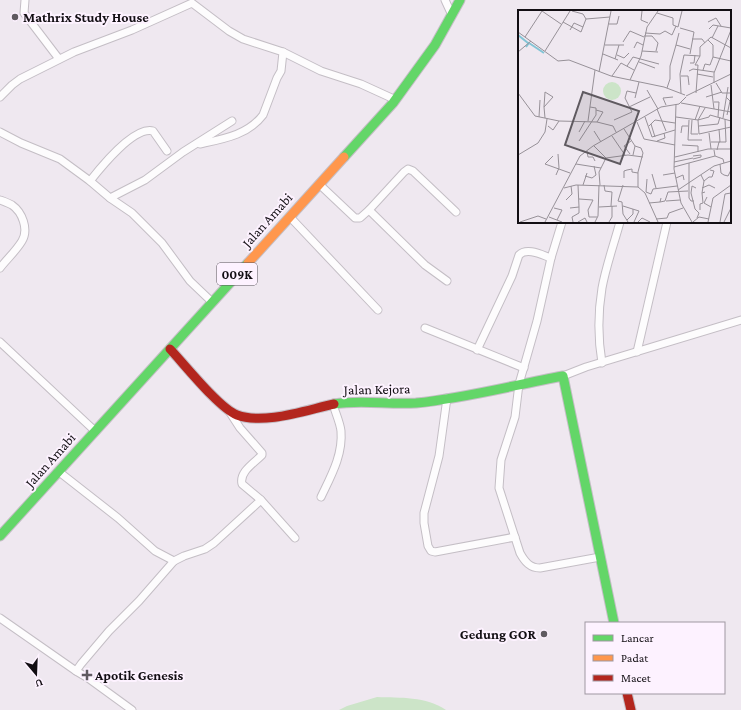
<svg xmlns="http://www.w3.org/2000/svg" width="741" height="710" font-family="'Crimson Pro',serif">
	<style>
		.green { fill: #cce4c8 }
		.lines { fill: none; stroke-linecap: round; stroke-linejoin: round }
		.street-casing { stroke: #c4bec5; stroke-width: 9 }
		.fast-casing { stroke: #c4bec5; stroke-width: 11 }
		.slow-casing { stroke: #c4bec5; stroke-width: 11 }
		.jam-casing { stroke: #c4bec5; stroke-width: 11 }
		.street { stroke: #fdfcfd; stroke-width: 7 }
		.fast { stroke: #63d668; stroke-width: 9 }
		.slow { stroke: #ff974d; stroke-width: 9 }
		.jam { stroke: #b3261e; stroke-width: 9 }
		.poi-dot { fill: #5f5a60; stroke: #fdf2ff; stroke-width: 1.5 }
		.labels { text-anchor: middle; stroke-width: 4; stroke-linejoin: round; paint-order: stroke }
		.shield { fill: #fdf2ff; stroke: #58525a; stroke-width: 1 }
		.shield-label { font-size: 13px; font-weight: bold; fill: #120e13 }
		.poi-label { font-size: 14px; font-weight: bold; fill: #120e13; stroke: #fdf2ff; text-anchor: start }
		.street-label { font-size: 14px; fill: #120e13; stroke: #fdf2ff }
		.inset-river { fill: none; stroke: #82c4d5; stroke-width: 2 }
		.inset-road { fill: none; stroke: #979198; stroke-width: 1 }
		.view { fill: #5f5a60; fill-opacity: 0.15; stroke: #5f5a60; stroke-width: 2 }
		.inset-edge { fill: none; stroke: #120e13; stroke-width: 2 }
	</style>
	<rect width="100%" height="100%" fill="#efe8f0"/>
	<path class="green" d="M377,697C400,698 426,696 446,710H339L347,706Z"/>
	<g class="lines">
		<g class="street-casing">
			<g id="street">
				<path d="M25,0L24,13L59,59"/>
				<path d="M445,0L451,13"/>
				<path d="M0,97L12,85L20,79L74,52L132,30L192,3L229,31L243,39L283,52L321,71L361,84L396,100"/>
				<path d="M0,132L21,143L60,159L90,181L110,198L132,213L162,243L190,281L212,302"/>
				<path d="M200,144C223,139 248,135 263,115L277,78L281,71L283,52"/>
				<path d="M90,181C101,167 134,126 153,131L167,151"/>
				<path d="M319,184L355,218H360L369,210L425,265L447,281"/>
				<path d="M110,198L145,180L183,152L232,121"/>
				<path d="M0,200C4,201 8,203 12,205C22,212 29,229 22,241C16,251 7,259 0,268"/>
				<path d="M369,210L404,172L408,169L413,171L456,212"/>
				<path d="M290,217L378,310"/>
				<path d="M562,222L551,258L537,321L519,384L515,417L501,460L499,488L520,553C525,562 530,568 540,568L600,557"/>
				<path d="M425,328L524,368"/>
				<path d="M0,342L95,431"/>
				<path d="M477,350L512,276L519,255C527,247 542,255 551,258"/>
				<path d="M637,352L667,222"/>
				<path d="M602,363C598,339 598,312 602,288C606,266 614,244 620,222"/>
				<path d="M563,376L586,367L741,320"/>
				<path d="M447,398L439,456L424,513V523L428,546L431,551L435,552L515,537"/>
				<path d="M229,411L240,428L262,453V455C254,463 239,472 242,484L261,500L295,538"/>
				<path d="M58,471L118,518L155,551L174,561"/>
				<path d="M321,497C331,476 343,455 341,431C340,422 335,412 333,404"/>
				<path d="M0,618L76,671"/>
				<path d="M132,710L88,678L76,671L81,664L109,631L139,601L174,561L184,556L205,549L214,543L261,500"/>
			</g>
		</g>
		<g class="fast-casing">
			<g id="fast">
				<path d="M344,157L393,103L435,45L460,0"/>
				<path d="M334,404C362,399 388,405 416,403C466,398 514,385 563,376L614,623"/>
				<path d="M0,536L248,263"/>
			</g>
		</g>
		<g class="slow-casing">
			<path id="slow" d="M248,263L344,157"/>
		</g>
		<g class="jam-casing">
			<g id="jam">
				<path d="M170,349C185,365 219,408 237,415C264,425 306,410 334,404"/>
				<path d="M627,693L631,710"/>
			</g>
		</g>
		<use href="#street" class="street"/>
		<use href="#fast" class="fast"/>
		<use href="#slow" class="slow"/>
		<use href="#jam" class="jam"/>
	</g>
	<g class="poi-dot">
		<circle cx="15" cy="17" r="4"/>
		<circle cx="544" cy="634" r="4"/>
		<path d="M85 669h4v4h4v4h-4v4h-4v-4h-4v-4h4z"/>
	</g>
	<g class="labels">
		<rect class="shield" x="217" y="263" width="40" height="22" rx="3"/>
		<g class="shield-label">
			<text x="237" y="279">009K</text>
		</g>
		<g class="poi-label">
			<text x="23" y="22">Mathrix Study House</text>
			<text x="536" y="639" text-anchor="end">Gedung GOR</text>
			<text x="95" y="680">Apotik Genesis</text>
		</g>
		<g class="street-label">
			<text transform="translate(267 220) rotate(-48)" y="5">Jalan Amabi</text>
			<text transform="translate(377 389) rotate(-1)" y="5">Jalan Kejora</text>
			<text transform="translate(50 460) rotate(-48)" y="5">Jalan Amabi</text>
		</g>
	</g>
	<g transform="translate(518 10)">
		<rect width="213" height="213" fill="#efe8f0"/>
		<path d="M85 81a9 9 0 1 1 18 0a9 9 0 1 1-18 0Z" fill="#cce4c8"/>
		<path class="inset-river" d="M0,25L10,33M8,37L11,33L26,43"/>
		<path class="inset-road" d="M24,1L43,14M54,1L65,4L68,9M124,1L123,10L130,13M139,3L155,8V15L160,17L164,1M45,12L63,22L68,9L92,7M190,12L198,8L203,16M91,14H99L101,6M162,18L176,22L172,44M191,19L195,15L213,18M52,20L56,13L65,17M0,22L40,51L51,50L93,66L146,77L167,85M127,23L142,24L147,21L154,25L158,16M161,23L158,35L172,39M126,26H134L140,33L138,41M7,27L24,1M194,28L200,16M174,29H184L187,33M190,30L195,35V47L213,51M105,32L112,21L126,27M87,35H106M116,38L119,32L125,35M27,41L52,1M124,41L140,42M0,42L13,31M85,44L100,50M99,45L106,48L111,43M97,49L101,35M121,52L137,58M172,53H176L177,45M109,56L115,47L141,54M185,60L187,54L192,55L195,47M171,61L175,59L196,62M81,62L93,1M179,64L195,67M94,66L103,53L116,60M163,66H170L171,75M112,70L123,46L129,17L140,1M196,73V63L213,20M198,73L204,83H213M193,75L196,99M149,78L152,69V56L158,35M129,80L140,99M0,83L17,106L41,111L79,112L95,116L98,122M163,83L162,64L166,45L182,46V37L193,27L213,38M178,83L180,55H177L182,46M168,86L213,64M188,87L204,82M208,87L212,91L209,105M117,88L121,72M196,92H201L200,107M163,93L213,102M158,94L156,159L163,193L174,212M148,95L145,88L155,87M26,97L35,87L27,82L26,97L27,108M111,97L132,87M187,98L180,110L181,124L213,117M139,99L148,121M78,100L85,102L79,112M21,107L22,90M127,107L134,127L157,120M158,107L180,110L191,107L192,105L213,111M205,108L210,77M96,110L114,102L107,88L109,81L118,83M171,110L170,130H184M174,110L173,124H180M177,110L182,96M70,111L77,60M119,112L126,129L157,135M133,114L137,127M30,116L35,120L41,111M131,116L137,110L157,113M181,116L200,114L202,107M106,119L117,136M76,121L83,132M61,122L67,111M163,123L164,116H170M191,123L193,139M94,126L107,145M61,131L78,105V98L72,97M139,131L147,128L146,123M193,132H202L201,119M164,135L180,136V142M76,136L88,148L110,145L125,147M199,140L201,132H208L207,109M69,141L70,147H75L77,151M112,144L106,136L113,131M0,145L20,133L27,122L29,109M115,145L117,136L123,138L125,143L120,162V177M35,146L27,154L52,163M175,146L183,145V147L175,149M197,146L205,149L206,153M157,147L190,139H213M156,152L175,148M171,153V188L173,191H176M58,154L83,158M202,154L203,163L206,165L210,166L213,160M156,157L197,146L196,140M134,164L138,178M38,165L41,158L40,144M145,165L157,163M183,165L186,171L184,183M67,166L74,168L78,165L76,156M106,168V161L109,160L114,159V162L120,163M158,168L165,165L166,170M186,171L191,167H194L196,161L192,160M65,175L69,163M82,175L81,162L88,148M86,175L87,181L94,182L93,196M105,175L100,191L104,192L105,204L110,212M46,178L58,175L120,177L127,183L140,212M178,178L174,176L173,183L177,199L181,203L179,208M184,178L191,175L197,178M160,180L196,156L213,151M128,182L133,184L135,179L159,176M128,182L129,169M189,187L186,193L193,197M61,189L75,190L70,200L71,207H79M48,190L54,184L53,176M148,191L162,190M142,192L147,191L150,182L170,181M131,193L142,192L143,188M105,196L121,201L116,212M81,197L99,196M36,198L44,200L39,210M52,198L61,197L60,175M182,200V194L185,193L184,183L187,182M31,207L44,212M138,209L149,208L151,203L165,198M109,210L115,204V199M2,212L20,206L28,209M27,212L62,146L75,136L143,97L161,94L168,87M55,212L54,207L61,203V197M60,212L67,208L69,212M77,212L80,206L81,175M91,212L94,207V196M120,212L124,208L132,212M175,212L181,207L191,209M190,212L195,188L213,175M202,212L207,184L213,183M206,212L213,198"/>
		<path class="view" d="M65,82L121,101L102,154L47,135Z"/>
		<rect width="213" height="213" class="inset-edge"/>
	</g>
	<rect x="585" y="622" width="140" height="72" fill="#fdf2ff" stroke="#9f97a1"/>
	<rect x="593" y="635" width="20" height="6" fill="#63d668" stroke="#9f97a1"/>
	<text x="621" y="642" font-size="12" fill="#120e13">Lancar</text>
	<rect x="593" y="655" width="20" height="6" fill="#ff974d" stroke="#9f97a1"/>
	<text x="621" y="662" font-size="12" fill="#120e13">Padat</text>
	<rect x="593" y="675" width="20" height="6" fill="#b3261e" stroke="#9f97a1"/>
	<text x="621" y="682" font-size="12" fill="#120e13">Macet</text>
	<g transform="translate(36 674) rotate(161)" stroke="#fdf2ff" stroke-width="3" paint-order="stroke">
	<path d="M0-3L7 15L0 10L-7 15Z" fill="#120e13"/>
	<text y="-6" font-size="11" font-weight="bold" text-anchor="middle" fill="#120e13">U</text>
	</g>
</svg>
